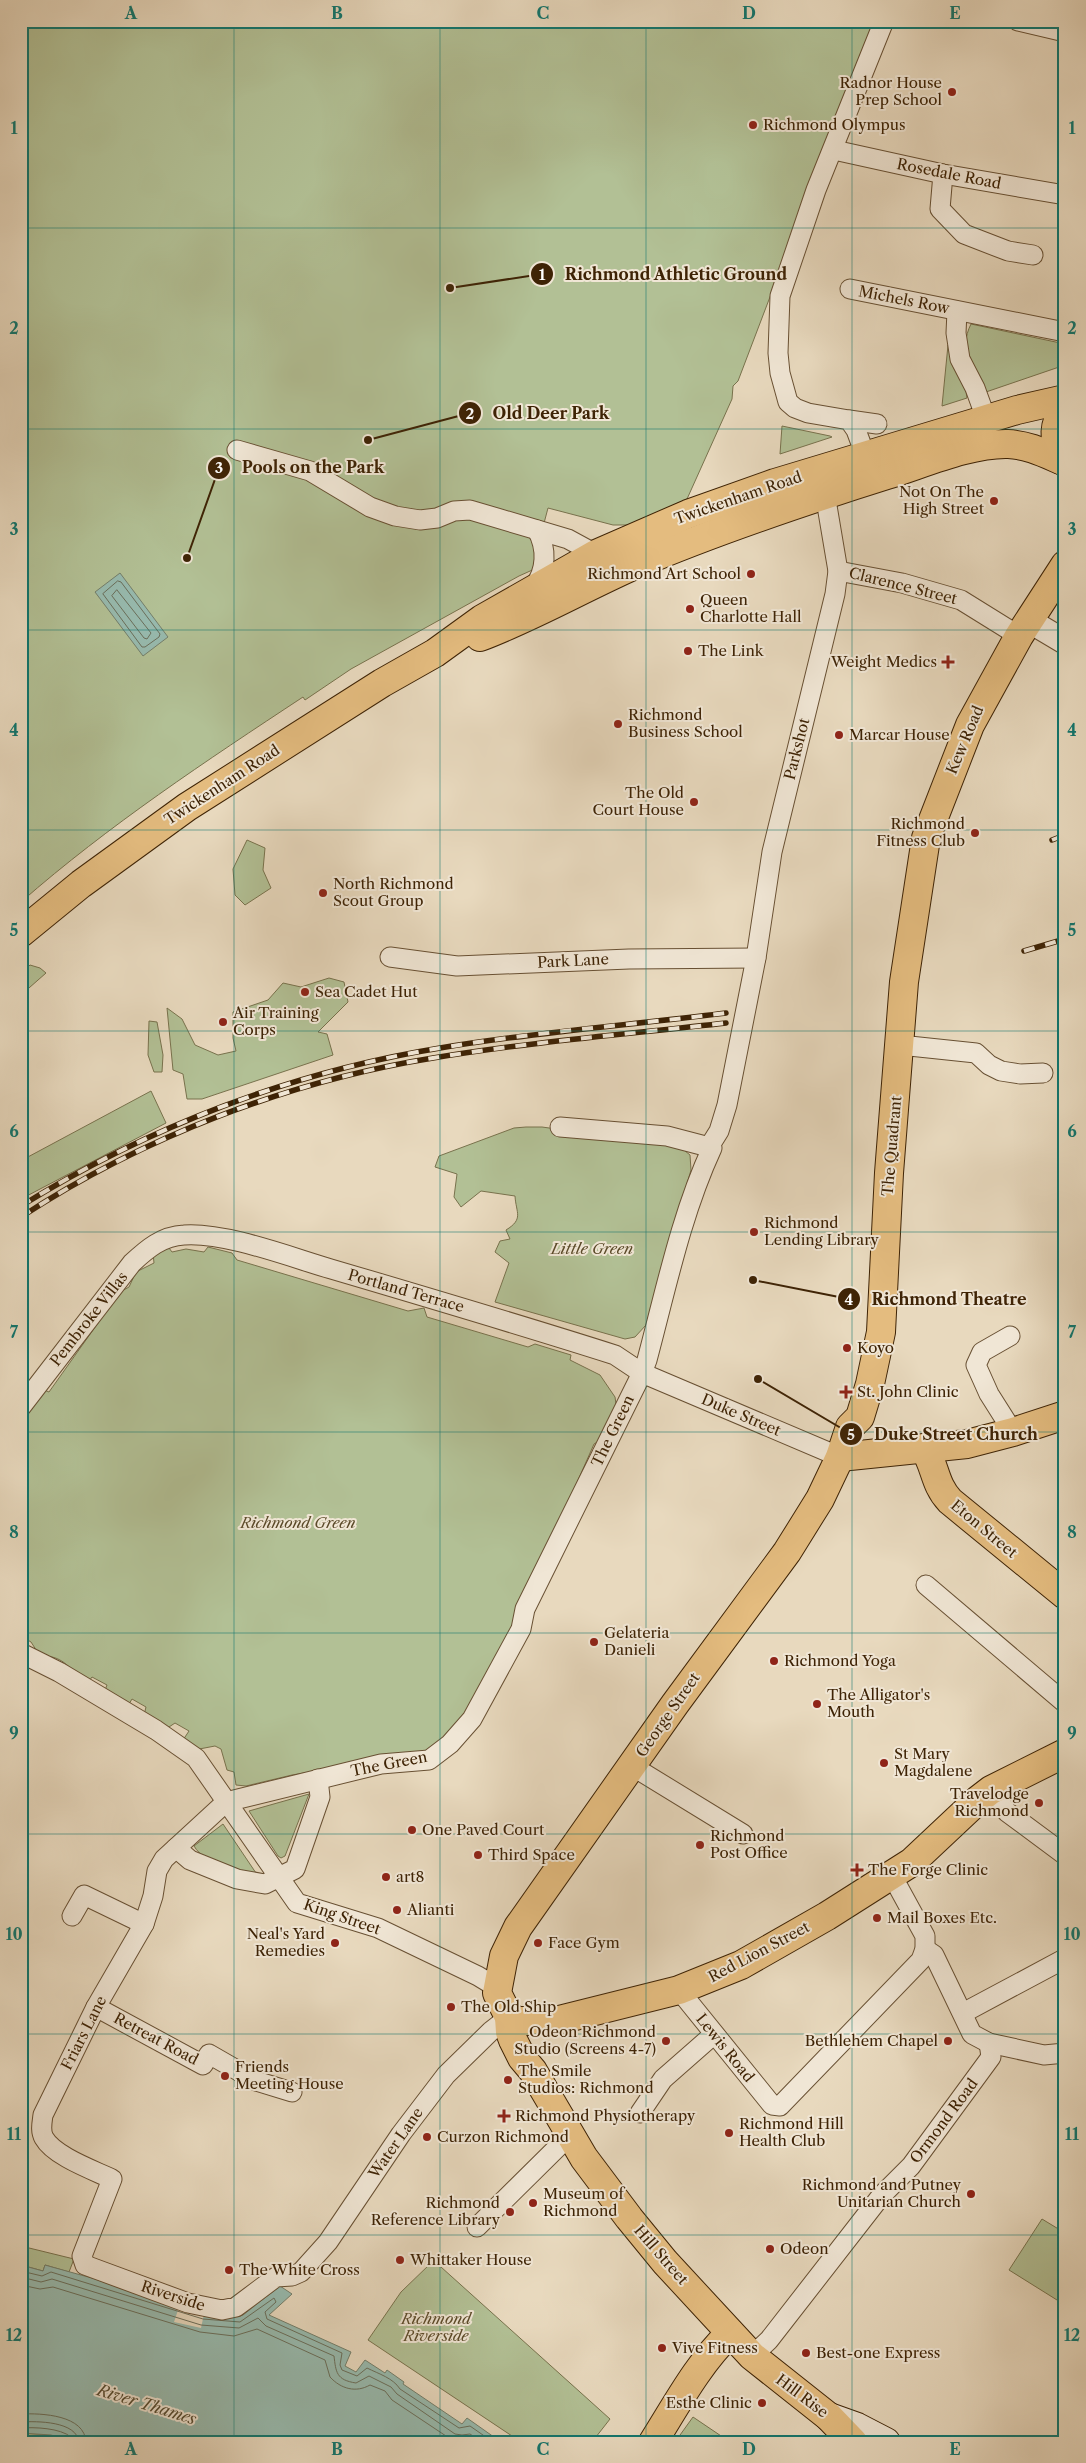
<svg xmlns="http://www.w3.org/2000/svg" width="1086" height="2463" font-family="'Libre Caslon Text',serif">
	<style>
		.green { fill: #b2c095; stroke: #78724d }
		.water { fill: #97baae; stroke: #737e6a }
		.pier { fill: #e8d9be }
		.lines { fill: none; stroke-linecap: round; stroke-linejoin: round }
		.shore { stroke: #6a6e5a; stroke-width: 1 }
		.minor-casing { stroke: #685033; stroke-width: 21 }
		.tertiary-casing { stroke: #685033; stroke-width: 26 }
		.secondary-casing { stroke: #3e2305; stroke-width: 30 }
		.primary-casing { stroke: #3e2305; stroke-width: 30 }
		.trunk-casing { stroke: #3e2305; stroke-width: 30 }
		.minor { stroke: #f0e6d5; stroke-width: 19 }
		.tertiary { stroke: #f0e6d5; stroke-width: 24 }
		.secondary { stroke: #f0e6d5; stroke-width: 28 }
		.primary { stroke: #e4bc7f; stroke-width: 28 }
		.trunk { stroke: #e4bc7f; stroke-width: 28 }
		.rail-casing { stroke: #3e2305; stroke-width: 5.5 }
		.rail { stroke: #f0e6d5; stroke-width: 4; stroke-dasharray: 11; stroke-linecap: butt }
		.grid { fill: none; stroke: #0f766e; stroke-width: 1; stroke-opacity: 0.55 }
		.poi-dot { fill: #8f2418; stroke: #f0e6d5; stroke-width: 2 }
		.labels { text-anchor: middle; stroke-width: 4; stroke-linejoin: round; paint-order: stroke }
		.poi-label { font-size: 15px; fill: #3e2305; stroke: #f0e6d5; text-anchor: start }
		.street-label { font-size: 15px; fill: #3e2305; stroke: #f0e6d5 }
		.park-label { font-size: 15px; font-style: italic; fill: #5b4a29; stroke: #f0e6d5 }
		.water-label { font-size: 16px; font-style: italic; fill: #54492f; stroke: #f0e6d5 }
		.leader { fill: none; stroke: #3e2305; stroke-width: 2 }
		.callout-dot { fill: #3e2305; stroke: #f0e6d5; stroke-width: 2 }
		.mark-label { font-size: 15px; text-anchor: middle; font-weight: bold; fill: #fff }
		.callout-label { font-size: 16px; text-anchor: middle; font-weight: bold; fill: #3e2305; stroke: #f0e6d5; stroke-width: 4; stroke-linejoin: round; paint-order: stroke }
		.neatline { fill: none; stroke: #0f766e; stroke-width: 2 }
		.grid-label { font-size: 16px; text-anchor: middle; font-weight: bold; fill: #0f766e }
	</style>
	<rect width="100%" height="100%" fill="#e8d9be"/>
	<filter id="stains"><feTurbulence type="fractalNoise" baseFrequency=".004" numOctaves="4"/><feColorMatrix values="0 0 0 0 .2 0 0 0 0 .09 0 0 0 0 .02 0 0 0 .5 -.17"/></filter>
	<radialGradient id="worn" r=".72"><stop offset=".6" stop-color="#630" stop-opacity="0"/><stop offset="1" stop-color="#630" stop-opacity=".3"/></radialGradient>
	<g class="green">
		<path d="M21,21H875L738,381L733,386L732,399L687,499L630,525H613L548,508L538,546L539,567L519,576L351,669L305,700L303,697C206,761 109,825 21,902Z"/>
		<path d="M971,324L1065,344V365L983,393C971,369 958,350 971,324Z"/>
		<path d="M948,345L965,385L967,398L942,406Z"/>
		<path d="M782,426L830,436L832,437L780,454Z"/>
		<path d="M247,840L265,848L263,870L271,888L245,905L235,895L233,869Z"/>
		<path d="M30,965L40,968L46,973L21,995V974Z"/>
		<path d="M329,978L344,982L348,1002L318,1032L327,1034L333,1055L202,1099H187L183,1074L173,1070L167,1008L182,1019L195,1045L218,1055L236,1051L233,1038V1012L268,1000L283,983L301,987Z"/>
		<path d="M149,1021L157,1022L163,1055L162,1072H154L148,1055Z"/>
		<path d="M151,1091L166,1123L21,1199V1152L26,1158Z"/>
		<path d="M526,1127H542L679,1146L690,1155L691,1170L646,1325L635,1337L625,1339L495,1302L509,1263L495,1252L500,1241L510,1239L506,1230C524,1219 516,1213 515,1196L481,1191L461,1207L454,1197L457,1174L435,1167L439,1156L514,1128Z"/>
		<path d="M166,1244L172,1252L186,1249L204,1252L208,1247L232,1253L237,1260L408,1311L424,1308L427,1317L528,1347L535,1344L571,1355L570,1360L600,1375L615,1397L616,1404L599,1441L594,1444L527,1596L469,1714L430,1752L292,1775L246,1786L236,1785L234,1772L227,1770L221,1749L215,1746L194,1750L183,1740L189,1731L175,1723L166,1729L144,1715L146,1707L132,1699L129,1704L105,1690L107,1685L92,1677L89,1681C68,1672 67,1655 40,1656L31,1642L21,1636V1417L42,1389L49,1392L120,1292L129,1287L136,1272L154,1263L153,1253Z"/>
		<path d="M309,1794L285,1856L281,1858L278,1856L249,1811Z"/>
		<path d="M223,1824L258,1876C238,1869 205,1865 194,1846Z"/>
		<path d="M1042,2219L1065,2233V2305L1009,2270Z"/>
		<path d="M21,2246L74,2259L69,2272L45,2265L43,2271L21,2265Z"/>
		<path d="M430,2264L441,2267L610,2419L592,2442H521L368,2340L401,2292Z"/>
		<path d="M693,2417L730,2442H675Z"/>
		<path d="M21,2433L51,2435L76,2442H21Z"/>
	</g>
	<g class="water">
		<path d="M120,573L168,637L143,656L95,592Z"/>
		<path d="M21,2265L43,2271L45,2265L52,2267L233,2317L243,2315L280,2286L292,2294L269,2315L351,2352L345,2366L356,2372L365,2360L385,2373L387,2370L404,2382L403,2384L462,2424L467,2418L501,2442H76L51,2435L21,2433Z"/>
	</g>
	<path class="pier" d="M179,2307L204,2314L201,2328L174,2322Z"/>
	<g class="lines">
		<g class="shore">
			<path d="M118,581L121,582L160,634L159,637L145,647H142L103,594Z"/>
			<path d="M117,590L151,633L147,639L144,638L112,596Z"/>
			<path d="M21,2271L42,2276L51,2272L203,2319L240,2322L274,2298L276,2302L265,2312L267,2319L342,2353L340,2365L342,2370L357,2376L367,2368C379,2374 393,2378 400,2389L459,2428L470,2426L493,2442"/>
			<path d="M21,2277L41,2282L52,2279L201,2325L239,2328L258,2318L266,2326L334,2356C336,2372 336,2380 356,2383L369,2376L391,2387L397,2394L455,2434L462,2435L470,2434L482,2442"/>
			<path d="M21,2285L40,2289L53,2287L200,2332L234,2336L257,2329L325,2360L330,2377C341,2389 356,2393 370,2385L385,2391L392,2400L455,2442"/>
			<path d="M21,2414C42,2413 85,2415 86,2442"/>
			<path d="M21,2422C37,2421 77,2421 79,2442"/>
			<path d="M21,2428C35,2427 60,2428 71,2437L72,2442"/>
		</g>
		<g class="minor-casing">
			<g id="minor">
				<path d="M1018,21L1065,32"/>
				<path d="M834,150L943,174L1065,195"/>
				<path d="M943,174L940,209L964,234L1008,251L1033,255"/>
				<path d="M850,289L1065,332"/>
				<path d="M957,311L956,333L960,359L975,388L987,421"/>
				<path d="M849,420L877,424"/>
				<path d="M237,450L310,471L370,507L395,516L420,520L437,518L454,511L470,510L568,539L603,558"/>
				<path d="M866,457L856,430L849,420L808,413L795,408L788,402L780,373L778,353L780,296L816,190L884,21"/>
				<path d="M838,571L902,583L961,600L1019,636"/>
				<path d="M533,588C547,571 547,548 537,530"/>
				<path d="M390,957L457,966L629,959L756,958"/>
				<path d="M900,1045L976,1053L989,1065L1001,1071L1020,1074L1043,1073"/>
				<path d="M560,1127L667,1136L709,1147"/>
				<path d="M1010,1336L982,1352L976,1365L989,1394L1013,1432"/>
				<path d="M21,1407L132,1263C147,1249 162,1236 184,1235C225,1232 290,1257 331,1269C426,1297 521,1325 615,1355L642,1373L840,1457"/>
				<path d="M926,1585L1065,1703"/>
				<path d="M21,1653L59,1672L156,1730L196,1758L297,1903L378,1928L478,1976L496,1987"/>
				<path d="M632,1766L743,1834"/>
				<path d="M991,1790L1007,1812L1065,1855"/>
				<path d="M226,1802L381,1764L429,1760L450,1744L472,1719L521,1629L525,1609L642,1373L647,1360C666,1289 681,1215 712,1148L709,1147L719,1131L727,1105L756,958L772,852L835,594L838,571L825,494"/>
				<path d="M226,1802L164,1859L157,1871L153,1896L144,1924L96,2007L43,2115C42,2123 40,2131 44,2138C54,2156 93,2170 112,2179L82,2256L85,2265L188,2303L222,2310L236,2307L276,2277L292,2276L301,2272L328,2242L401,2134L446,2075L491,2031L509,2017"/>
				<path d="M176,1848L190,1860L237,1879L265,1884L295,1869L320,1797L318,1779"/>
				<path d="M72,1916L84,1895L144,1924"/>
				<path d="M925,1949L934,1955L972,2034L989,2043L1044,2055L1065,2053"/>
				<path d="M679,1990L772,2105L780,2106L921,1960L925,1949V1936L896,1883L895,1873"/>
				<path d="M96,2007L203,2065L209,2054L256,2081L292,2092"/>
				<path d="M963,2013L1064,1959"/>
				<path d="M640,2113L663,2079L713,2035"/>
				<path d="M477,2227L570,2135"/>
				<path d="M752,2356L769,2340L881,2196L911,2166L991,2057L989,2043"/>
			</g>
		</g>
		<g class="tertiary-casing">
			<path id="tertiary" d="M1028,620L1065,642"/>
		</g>
		<g class="secondary-casing">
			<path id="secondary" d="M829,2417L857,2427L886,2442"/>
		</g>
		<g class="primary-casing">
			<g id="primary">
				<path d="M924,1448C936,1467 934,1484 950,1501L1065,1595"/>
				<path d="M840,1457L967,1444L1013,1432L1065,1415"/>
				<path d="M509,2017L518,2021H555L679,1990L741,1965L827,1916L912,1862L978,1800L991,1790L1065,1753"/>
				<path d="M653,2442C677,2404 698,2364 730,2333"/>
				<path d="M853,2442L829,2417L752,2356L665,2262L629,2218L584,2158L533,2071L522,2058L513,2040L510,2032L509,2017L497,1993L504,1956L518,1927L675,1704L787,1552L820,1499L840,1457L850,1427L860,1417L870,1384L881,1332L889,1173L904,982L926,838L970,725L1019,636L1065,565"/>
			</g>
		</g>
		<g class="trunk-casing">
			<g id="trunk">
				<path d="M1061,460C1055,438 1051,428 1065,407"/>
				<path d="M480,637C533,617 583,588 635,565C717,530 801,502 887,475C923,464 970,443 1008,444C1029,445 1046,454 1065,462"/>
				<path d="M21,933L81,884L187,807L382,683L435,653L482,619L596,554L688,514L775,483L1017,410L1065,399"/>
			</g>
		</g>
		<use href="#minor" class="minor"/>
		<use href="#tertiary" class="tertiary"/>
		<use href="#secondary" class="secondary"/>
		<use href="#primary" class="primary"/>
		<use href="#trunk" class="trunk"/>
		<g class="rail-casing">
			<g id="rail">
				<path d="M1052,840L1065,835"/>
				<path d="M1060,860L1065,858"/>
				<path d="M1063,867L1065,866"/>
				<path d="M1024,951L1065,939"/>
				<path d="M21,1206C148,1127 292,1072 440,1048C535,1032 631,1025 726,1013"/>
				<path d="M21,1217C143,1137 289,1081 433,1058C530,1042 628,1034 726,1023"/>
			</g>
		</g>
		<use href="#rail" class="rail"/>
	</g>
	<path class="grid" d="M234,21V2442M440,21V2442M646,21V2442M852,21V2442M21,228H1065M21,429H1065M21,630H1065M21,830H1065M21,1031H1065M21,1232H1065M21,1432H1065M21,1633H1065M21,1834H1065M21,2034H1065M21,2235H1065"/>
	<g class="poi-dot">
		<circle cx="952" cy="92" r="5"/>
		<circle cx="753" cy="125" r="5"/>
		<circle cx="994" cy="501" r="5"/>
		<circle cx="751" cy="574" r="5"/>
		<circle cx="690" cy="609" r="5"/>
		<circle cx="688" cy="651" r="5"/>
		<path d="M945.5 654.5h5v5h5v5h-5v5h-5v-5h-5v-5h5z"/>
		<circle cx="618" cy="724" r="5"/>
		<circle cx="839" cy="735" r="5"/>
		<circle cx="694" cy="802" r="5"/>
		<circle cx="975" cy="833" r="5"/>
		<circle cx="323" cy="893" r="5"/>
		<circle cx="305" cy="992" r="5"/>
		<circle cx="223" cy="1022" r="5"/>
		<circle cx="754" cy="1232" r="5"/>
		<circle cx="847" cy="1348" r="5"/>
		<path d="M843.5 1384.5h5v5h5v5h-5v5h-5v-5h-5v-5h5z"/>
		<circle cx="594" cy="1642" r="5"/>
		<circle cx="774" cy="1661" r="5"/>
		<circle cx="817" cy="1704" r="5"/>
		<circle cx="884" cy="1763" r="5"/>
		<circle cx="1039" cy="1803" r="5"/>
		<circle cx="412" cy="1830" r="5"/>
		<circle cx="700" cy="1845" r="5"/>
		<circle cx="478" cy="1855" r="5"/>
		<path d="M854.5 1862.5h5v5h5v5h-5v5h-5v-5h-5v-5h5z"/>
		<circle cx="386" cy="1877" r="5"/>
		<circle cx="397" cy="1910" r="5"/>
		<circle cx="877" cy="1918" r="5"/>
		<circle cx="335" cy="1943" r="5"/>
		<circle cx="538" cy="1943" r="5"/>
		<circle cx="451" cy="2007" r="5"/>
		<circle cx="666" cy="2041" r="5"/>
		<circle cx="948" cy="2041" r="5"/>
		<circle cx="225" cy="2076" r="5"/>
		<circle cx="508" cy="2080" r="5"/>
		<path d="M501.5 2108.5h5v5h5v5h-5v5h-5v-5h-5v-5h5z"/>
		<circle cx="729" cy="2133" r="5"/>
		<circle cx="427" cy="2137" r="5"/>
		<circle cx="971" cy="2194" r="5"/>
		<circle cx="533" cy="2203" r="5"/>
		<circle cx="510" cy="2212" r="5"/>
		<circle cx="770" cy="2249" r="5"/>
		<circle cx="400" cy="2260" r="5"/>
		<circle cx="229" cy="2270" r="5"/>
		<circle cx="662" cy="2348" r="5"/>
		<circle cx="806" cy="2353" r="5"/>
		<circle cx="762" cy="2403" r="5"/>
	</g>
	<g class="labels">
		<g class="poi-label">
			<text x="942" y="88" text-anchor="end">Radnor House<tspan x="942" dy="17">Prep School</tspan></text>
			<text x="763" y="130">Richmond Olympus</text>
			<text x="984" y="497" text-anchor="end">Not On The<tspan x="984" dy="17">High Street</tspan></text>
			<text x="741" y="579" text-anchor="end">Richmond Art School</text>
			<text x="700" y="605">Queen<tspan x="700" dy="17">Charlotte Hall</tspan></text>
			<text x="698" y="656">The Link</text>
			<text x="937" y="667" text-anchor="end">Weight Medics</text>
			<text x="628" y="720">Richmond<tspan x="628" dy="17">Business School</tspan></text>
			<text x="849" y="740">Marcar House</text>
			<text x="684" y="798" text-anchor="end">The Old<tspan x="684" dy="17">Court House</tspan></text>
			<text x="965" y="829" text-anchor="end">Richmond<tspan x="965" dy="17">Fitness Club</tspan></text>
			<text x="333" y="889">North Richmond<tspan x="333" dy="17">Scout Group</tspan></text>
			<text x="315" y="997">Sea Cadet Hut</text>
			<text x="233" y="1018">Air Training<tspan x="233" dy="17">Corps</tspan></text>
			<text x="764" y="1228">Richmond<tspan x="764" dy="17">Lending Library</tspan></text>
			<text x="857" y="1353">Koyo</text>
			<text x="857" y="1397">St. John Clinic</text>
			<text x="604" y="1638">Gelateria<tspan x="604" dy="17">Danieli</tspan></text>
			<text x="784" y="1666">Richmond Yoga</text>
			<text x="827" y="1700">The Alligator's<tspan x="827" dy="17">Mouth</tspan></text>
			<text x="894" y="1759">St Mary<tspan x="894" dy="17">Magdalene</tspan></text>
			<text x="1029" y="1799" text-anchor="end">Travelodge<tspan x="1029" dy="17">Richmond</tspan></text>
			<text x="422" y="1835">One Paved Court</text>
			<text x="710" y="1841">Richmond<tspan x="710" dy="17">Post Office</tspan></text>
			<text x="488" y="1860">Third Space</text>
			<text x="868" y="1875">The Forge Clinic</text>
			<text x="396" y="1882">art8</text>
			<text x="407" y="1915">Alianti</text>
			<text x="887" y="1923">Mail Boxes Etc.</text>
			<text x="325" y="1939" text-anchor="end">Neal's Yard<tspan x="325" dy="17">Remedies</tspan></text>
			<text x="548" y="1948">Face Gym</text>
			<text x="461" y="2012">The Old Ship</text>
			<text x="656" y="2037" text-anchor="end">Odeon Richmond<tspan x="656" dy="17">Studio (Screens 4-7)</tspan></text>
			<text x="938" y="2046" text-anchor="end">Bethlehem Chapel</text>
			<text x="235" y="2072">Friends<tspan x="235" dy="17">Meeting House</tspan></text>
			<text x="518" y="2076">The Smile<tspan x="518" dy="17">Studios: Richmond</tspan></text>
			<text x="515" y="2121">Richmond Physiotherapy</text>
			<text x="739" y="2129">Richmond Hill<tspan x="739" dy="17">Health Club</tspan></text>
			<text x="437" y="2142">Curzon Richmond</text>
			<text x="961" y="2190" text-anchor="end">Richmond and Putney<tspan x="961" dy="17">Unitarian Church</tspan></text>
			<text x="543" y="2199">Museum of<tspan x="543" dy="17">Richmond</tspan></text>
			<text x="500" y="2208" text-anchor="end">Richmond<tspan x="500" dy="17">Reference Library</tspan></text>
			<text x="780" y="2254">Odeon</text>
			<text x="410" y="2265">Whittaker House</text>
			<text x="239" y="2275">The White Cross</text>
			<text x="672" y="2353">Vive Fitness</text>
			<text x="816" y="2358">Best-one Express</text>
			<text x="752" y="2408" text-anchor="end">Esthe Clinic</text>
		</g>
		<g class="street-label">
			<text transform="translate(949 174) rotate(11)" y="5">Rosedale Road</text>
			<text transform="translate(904 300) rotate(11)" y="5">Michels Row</text>
			<text transform="translate(738 498) rotate(-19)" y="5">Twickenham Road</text>
			<text transform="translate(903 586) rotate(14)" y="5">Clarence Street</text>
			<text transform="translate(965 740) rotate(-67)" y="5">Kew Road</text>
			<text transform="translate(797 749) rotate(-76)" y="5">Parkshot</text>
			<text transform="translate(222 785) rotate(-33)" y="5">Twickenham Road</text>
			<text transform="translate(573 961) rotate(-3)" y="5">Park Lane</text>
			<text transform="translate(892 1146) rotate(-85)" y="5">The Quadrant</text>
			<text transform="translate(406 1291) rotate(16)" y="5">Portland Terrace</text>
			<text transform="translate(89 1319) rotate(-52)" y="5">Pembroke Villas</text>
			<text transform="translate(741 1415) rotate(23)" y="5">Duke Street</text>
			<text transform="translate(613 1431) rotate(-64)" y="5">The Green</text>
			<text transform="translate(984 1529) rotate(40)" y="5">Eton Street</text>
			<text transform="translate(668 1715) rotate(-55)" y="5">George Street</text>
			<text transform="translate(389 1764) rotate(-11)" y="5">The Green</text>
			<text transform="translate(342 1917) rotate(19)" y="5">King Street</text>
			<text transform="translate(759 1952) rotate(-28)" y="5">Red Lion Street</text>
			<text transform="translate(84 2033) rotate(-63)" y="5">Friars Lane</text>
			<text transform="translate(156 2039) rotate(28)" y="5">Retreat Road</text>
			<text transform="translate(725 2048) rotate(51)" y="5">Lewis Road</text>
			<text transform="translate(944 2121) rotate(-53)" y="5">Ormond Road</text>
			<text transform="translate(396 2143) rotate(-55)" y="5">Water Lane</text>
			<text transform="translate(661 2255) rotate(49)" y="5">Hill Street</text>
			<text transform="translate(173 2296) rotate(18)" y="5">Riverside</text>
			<text transform="translate(802 2396) rotate(37)" y="5">Hill Rise</text>
		</g>
		<g class="park-label">
			<text x="592" y="1254">Little Green</text>
			<text x="298" y="1528">Richmond Green</text>
			<text x="436" y="2324">Richmond<tspan x="436" dy="17">Riverside</tspan></text>
		</g>
		<g class="water-label">
			<text transform="translate(147 2404) rotate(17)" y="6">River Thames</text>
		</g>
	</g>
	<path class="leader" d="M450 288L542 274M368 440L470 413M187 558L219 468M753 1280L849 1299M758 1379L851 1434"/>
	<g class="callout-dot">
		<circle cx="450" cy="288" r="5"/>
		<circle cx="368" cy="440" r="5"/>
		<circle cx="187" cy="558" r="5"/>
		<circle cx="753" cy="1280" r="5"/>
		<circle cx="758" cy="1379" r="5"/>
		<circle cx="542" cy="274" r="12"/>
		<circle cx="470" cy="413" r="12"/>
		<circle cx="219" cy="468" r="12"/>
		<circle cx="849" cy="1299" r="12"/>
		<circle cx="851" cy="1434" r="12"/>
	</g>
	<g class="mark-label">
		<text x="542" y="280">1</text>
		<text x="470" y="419">2</text>
		<text x="219" y="473">3</text>
		<text x="849" y="1305">4</text>
		<text x="851" y="1440">5</text>
	</g>
	<g class="callout-label">
		<text x="676" y="280">Richmond Athletic Ground</text>
		<text x="551" y="419">Old Deer Park</text>
		<text x="313" y="473">Pools on the Park</text>
		<text x="949" y="1305">Richmond Theatre</text>
		<text x="956" y="1440">Duke Street Church</text>
	</g>
	<rect width="1086" height="2463" fill="none" stroke="#e8d9be" stroke-width="55"/>
	<rect x="28" y="28" width="1030" height="2408" class="neatline"/>
	<g class="grid-label">
		<text x="131" y="19">A</text>
		<text x="337" y="19">B</text>
		<text x="543" y="19">C</text>
		<text x="749" y="19">D</text>
		<text x="955" y="19">E</text>
		<text x="14" y="134">1</text>
		<text x="1072" y="134">1</text>
		<text x="14" y="334">2</text>
		<text x="1072" y="334">2</text>
		<text x="14" y="535">3</text>
		<text x="1072" y="535">3</text>
		<text x="14" y="736">4</text>
		<text x="1072" y="736">4</text>
		<text x="14" y="936">5</text>
		<text x="1072" y="936">5</text>
		<text x="14" y="1137">6</text>
		<text x="1072" y="1137">6</text>
		<text x="14" y="1338">7</text>
		<text x="1072" y="1338">7</text>
		<text x="14" y="1538">8</text>
		<text x="1072" y="1538">8</text>
		<text x="14" y="1739">9</text>
		<text x="1072" y="1739">9</text>
		<text x="14" y="1940">10</text>
		<text x="1072" y="1940">10</text>
		<text x="14" y="2140">11</text>
		<text x="1072" y="2140">11</text>
		<text x="14" y="2341">12</text>
		<text x="1072" y="2341">12</text>
		<text x="131" y="2455">A</text>
		<text x="337" y="2455">B</text>
		<text x="543" y="2455">C</text>
		<text x="749" y="2455">D</text>
		<text x="955" y="2455">E</text>
	</g>
	<rect width="100%" height="100%" filter="url(#stains)"/>
	<rect width="100%" height="100%" fill="url(#worn)"/>
</svg>
